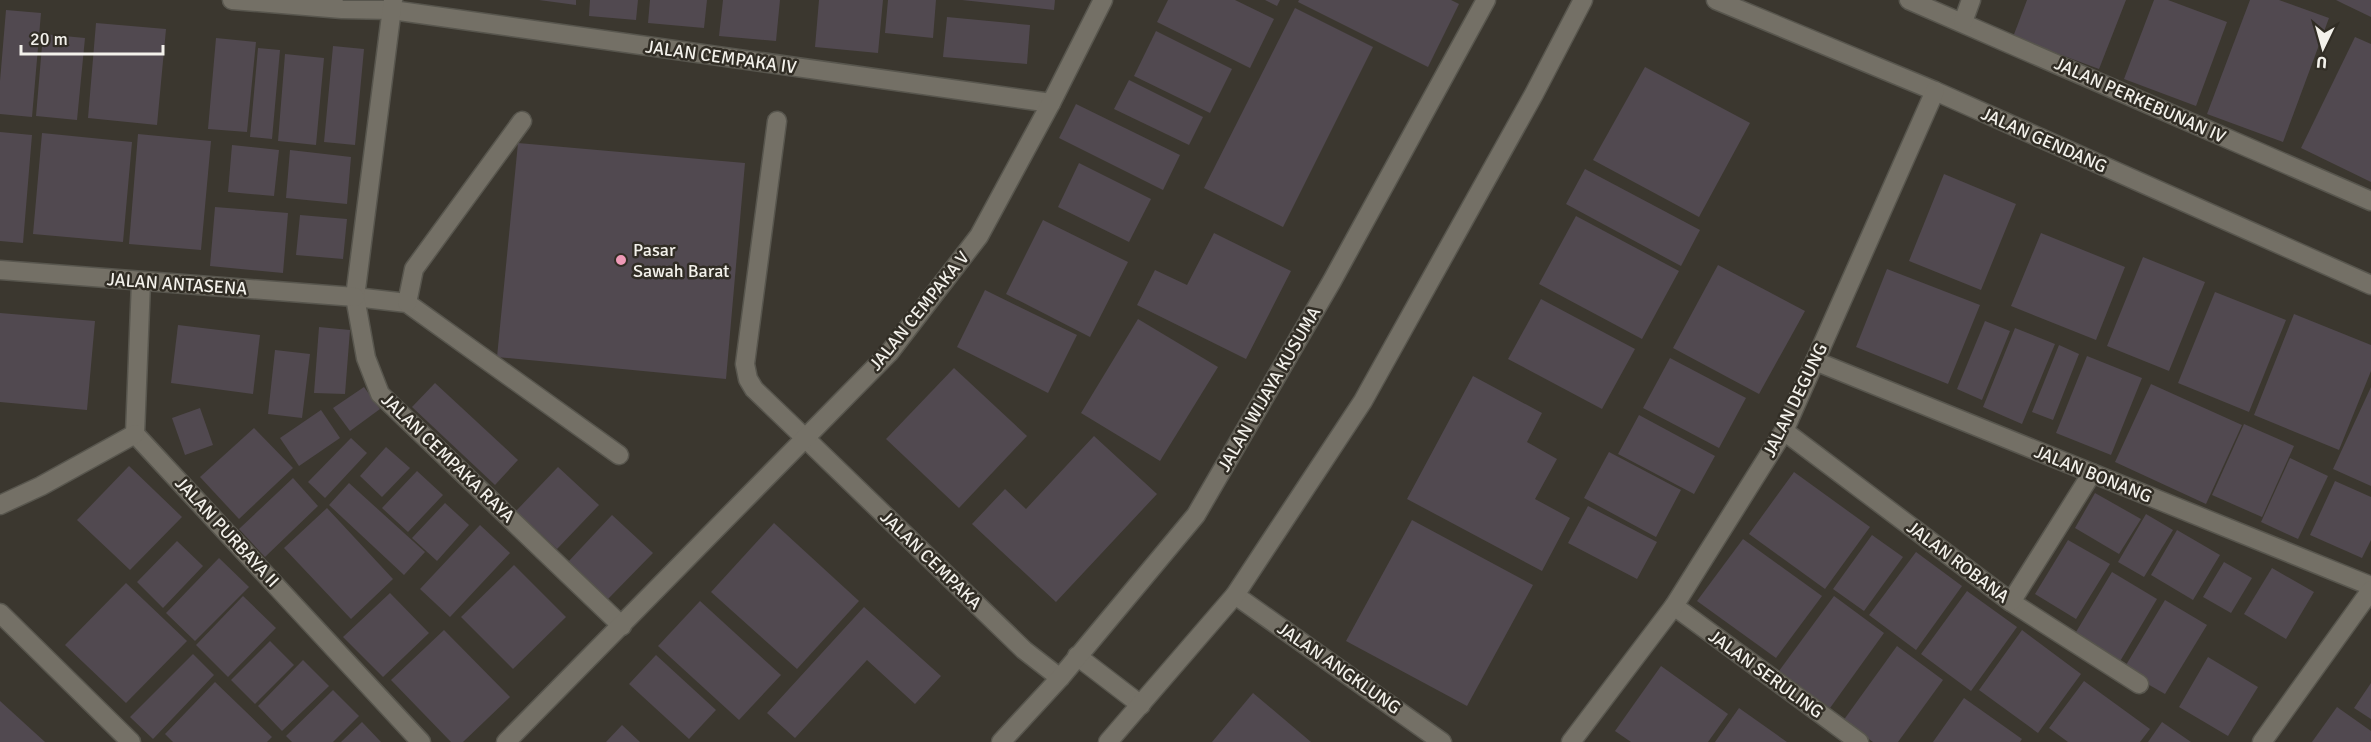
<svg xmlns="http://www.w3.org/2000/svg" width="2371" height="742" font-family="Signika,sans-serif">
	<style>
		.building { fill: #514950 }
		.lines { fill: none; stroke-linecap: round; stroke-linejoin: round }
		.service-casing { stroke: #58564e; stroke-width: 21 }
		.minor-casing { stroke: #58564e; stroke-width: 21 }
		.service { stroke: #747066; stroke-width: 18 }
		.minor { stroke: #747066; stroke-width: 18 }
		.poi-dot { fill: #ef9ab7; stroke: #312d25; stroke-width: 2 }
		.labels { text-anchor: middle; stroke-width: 5; stroke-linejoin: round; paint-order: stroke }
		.street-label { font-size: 18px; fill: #f3f1eb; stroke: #312d25 }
		.poi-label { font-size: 18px; fill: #f3f1eb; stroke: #312d25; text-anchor: start }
	</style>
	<rect width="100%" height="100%" fill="#3b372f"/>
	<g class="building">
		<path d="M539,0H576V5Z"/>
		<path d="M590,0H638L636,20L589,16Z"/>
		<path d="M650,0H707L704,28L648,23Z"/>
		<path d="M723,0H780L776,41L719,36Z"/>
		<path d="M819,0H883L878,53L815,47Z"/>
		<path d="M888,0H936L933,38L885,33Z"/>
		<path d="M962,0H1055L1054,10Z"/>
		<path d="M1168,0H1235L1274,19L1250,68L1157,22Z"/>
		<path d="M1265,0H1280L1277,6Z"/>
		<path d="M1299,0H1451L1459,4L1428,67L1298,2Z"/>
		<path d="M2027,0H2126L2099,69L2013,37Z"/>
		<path d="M2154,0H2168L2227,22L2196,106L2124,79Z"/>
		<path d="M2250,0H2279L2329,18L2283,142L2207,114Z"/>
		<path d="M2336,0H2371V17L2344,4Z"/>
		<path d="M1295,8L1373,47L1283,227L1204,188Z"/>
		<path d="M6,10L41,13L32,117L0,114V81Z"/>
		<path d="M947,17L1030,25L1027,64L943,57Z"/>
		<path d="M96,23L166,29L157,125L88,118Z"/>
		<path d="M1156,31L1232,69L1210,113L1134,76Z"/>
		<path d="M43,34L85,38L77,120L36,116Z"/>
		<path d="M2355,37L2371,44V182L2301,148Z"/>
		<path d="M216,38L256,42L247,132L208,129Z"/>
		<path d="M333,46L364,49L355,145L324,142Z"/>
		<path d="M258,48L280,50L272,139L250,137Z"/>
		<path d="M285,54L324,58L316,145L278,141Z"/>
		<path d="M1645,67L1750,123L1699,217L1593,160Z"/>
		<path d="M1129,80L1203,117L1189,145L1114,109Z"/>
		<path d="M1076,104L1180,155L1163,190L1059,138Z"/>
		<path d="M0,132L32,135L23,243L0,241Z"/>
		<path d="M42,133L132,142L123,242L33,234Z"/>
		<path d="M138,134L211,141L201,250L129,244Z"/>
		<path d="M518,143L745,163L726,379L497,357Z"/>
		<path d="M232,145L279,150L274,196L228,192Z"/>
		<path d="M290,150L351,157L347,204L286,198Z"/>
		<path d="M1079,163L1151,199L1129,242L1058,207Z"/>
		<path d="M1585,169L1700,230L1681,266L1566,204Z"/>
		<path d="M1944,174L2016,204L1981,290L1909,261Z"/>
		<path d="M215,207L288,213L283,273L210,266Z"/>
		<path d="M300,215L347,219L343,259L296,255Z"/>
		<path d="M1576,216L1679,271L1642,339L1539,284Z"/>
		<path d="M1043,220L1128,262L1090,337L1006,294Z"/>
		<path d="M1214,233L1291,271L1246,359L1137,305L1155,270L1187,285Z"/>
		<path d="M2041,233L2125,267L2096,340L2011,306Z"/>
		<path d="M2143,257L2205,282L2169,371L2107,346Z"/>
		<path d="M1718,265L1805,311L1759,394L1673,348Z"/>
		<path d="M1887,269L1980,305L1948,384L1856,347Z"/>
		<path d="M985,290L1077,335L1048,393L957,347Z"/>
		<path d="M2215,292L2286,320L2249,412L2178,383Z"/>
		<path d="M1541,299L1635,349L1602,409L1508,359Z"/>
		<path d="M0,313L95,321L87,410L0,402Z"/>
		<path d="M2294,314L2371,345V371L2339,450L2254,415Z"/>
		<path d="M1138,319L1218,367L1160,461L1081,413Z"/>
		<path d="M1985,321L2010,331L1982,400L1957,389Z"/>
		<path d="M178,325L260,335L253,394L171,383Z"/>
		<path d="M319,327L350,330L345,394L314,393Z"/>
		<path d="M2015,328L2055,344L2022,424L1983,407Z"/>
		<path d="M2059,345L2079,354L2053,420L2032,412Z"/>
		<path d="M275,350L310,354L302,418L268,414Z"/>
		<path d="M2087,356L2142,378L2111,455L2056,433Z"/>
		<path d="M1670,358L1746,398L1719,448L1643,408Z"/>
		<path d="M954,368L1027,436L959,508L886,439Z"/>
		<path d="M1473,376L1542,413L1527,442L1557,459L1535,499L1570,518L1542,571L1407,499Z"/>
		<path d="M435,383L518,460L495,485L412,407Z"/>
		<path d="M2151,384L2242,425L2206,504L2115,462Z"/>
		<path d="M364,387L380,409L350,431L333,408Z"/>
		<path d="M2371,387V486L2333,469Z"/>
		<path d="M200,408L213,445L185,455L172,418Z"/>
		<path d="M321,410L340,438L299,466L280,438Z"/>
		<path d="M1639,415L1715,456L1694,494L1618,454Z"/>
		<path d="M2244,424L2294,446L2262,517L2212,495Z"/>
		<path d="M254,428L293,468L239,519L200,477Z"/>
		<path d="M1094,436L1157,494L1056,602L972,524L1005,489L1026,509Z"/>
		<path d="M351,438L367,453L325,498L308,482Z"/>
		<path d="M386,447L410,468L382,497L360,476Z"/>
		<path d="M1609,452L1681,490L1656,537L1584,498Z"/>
		<path d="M2290,458L2328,476L2298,539L2261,522Z"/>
		<path d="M129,466L182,517L130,570L77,520Z"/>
		<path d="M558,467L599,505L557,549L516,511Z"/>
		<path d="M417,471L443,495L408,532L382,508Z"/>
		<path d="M1794,472L1870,527L1825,589L1749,534Z"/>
		<path d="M293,478L318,506L265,557L239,529Z"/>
		<path d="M2335,481L2371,497V540L2362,558L2310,535Z"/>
		<path d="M349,483L425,552L404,575L329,505Z"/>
		<path d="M2095,493L2141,519L2119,554L2075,528Z"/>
		<path d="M445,503L469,525L437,561L412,538Z"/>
		<path d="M1588,506L1657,542L1637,579L1568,543Z"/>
		<path d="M327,508L393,579L351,619L284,548Z"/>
		<path d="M2146,514L2173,530L2144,577L2118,562Z"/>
		<path d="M612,515L653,553L608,599L568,562Z"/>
		<path d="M1412,520L1533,585L1467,706L1346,641Z"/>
		<path d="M774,523L859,601L797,669L711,592Z"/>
		<path d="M480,525L510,553L450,617L420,589Z"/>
		<path d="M2177,530L2220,555L2193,600L2151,575Z"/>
		<path d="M1872,535L1903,557L1864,611L1833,589Z"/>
		<path d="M1743,539L1822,596L1776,658L1697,601Z"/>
		<path d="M2068,540L2110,564L2076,619L2035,594Z"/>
		<path d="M177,541L203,566L163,608L137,582Z"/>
		<path d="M1916,552L1962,586L1916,650L1869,615Z"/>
		<path d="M219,558L249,587L195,641L166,613Z"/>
		<path d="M2224,562L2252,578L2231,613L2203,597Z"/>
		<path d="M514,565L566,617L513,669L461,617Z"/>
		<path d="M2272,568L2314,592L2286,639L2244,614Z"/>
		<path d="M2112,572L2157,599L2119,663L2073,637Z"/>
		<path d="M126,583L187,641L126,703L65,645Z"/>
		<path d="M1967,591L2017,627L1971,691L1921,654Z"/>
		<path d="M390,593L429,633L383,677L343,637Z"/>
		<path d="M243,596L276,628L228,677L196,645Z"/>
		<path d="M1834,596L1884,633L1830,708L1779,671Z"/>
		<path d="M2165,600L2207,625L2165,694L2123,670Z"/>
		<path d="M700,601L781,675L739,720L658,646Z"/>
		<path d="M864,607L941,676L915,704L867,660L795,738L767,713Z"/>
		<path d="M444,630L510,697L463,742H451L391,680Z"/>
		<path d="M2022,630L2081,674L2038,733L1979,690Z"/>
		<path d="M270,641L294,665L255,704L231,680Z"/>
		<path d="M1897,646L1943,680L1898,742H1873L1843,721Z"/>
		<path d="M193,654L214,675L153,739L130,717Z"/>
		<path d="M656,655L716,710L689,739L629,684Z"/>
		<path d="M2208,657L2258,687L2228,736L2179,707Z"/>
		<path d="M303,660L329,686L282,731L258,706Z"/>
		<path d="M1661,666L1728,714L1708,742H1631L1615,731Z"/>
		<path d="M2084,681L2150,729L2140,742H2068L2049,728Z"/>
		<path d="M215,682L272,737L267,742H173L165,734Z"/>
		<path d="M2371,683V719L2354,708Z"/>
		<path d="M333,690L359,716L333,742H292L286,736Z"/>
		<path d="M1253,693L1311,742H1212Z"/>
		<path d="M1964,698L2022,739L2020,742H1933Z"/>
		<path d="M0,701L45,742H0Z"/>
		<path d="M2337,707L2371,731V742H2312Z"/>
		<path d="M1739,708L1787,742H1715Z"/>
		<path d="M362,722L381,742H341Z"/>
		<path d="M2162,722L2191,742H2148Z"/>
		<path d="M622,725L640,742H606Z"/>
	</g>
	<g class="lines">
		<g class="service-casing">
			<g id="service">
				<path d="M777,121L745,364L748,379L754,389L805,438"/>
				<path d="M355,297L407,303L619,455"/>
				<path d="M407,303L414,269L522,121"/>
			</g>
		</g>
		<g class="minor-casing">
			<g id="minor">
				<path d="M232,0L342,9L392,10L1051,103"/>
				<path d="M393,0L355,297L366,358L380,394L622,626"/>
				<path d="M1716,0L1935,91L2371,285"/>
				<path d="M1909,0L2371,201"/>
				<path d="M1963,22L1971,0"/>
				<path d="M0,270L355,297"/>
				<path d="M141,282L135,434L421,742"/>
				<path d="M1815,361L2371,586"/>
				<path d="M1784,431L2011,602L2139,684"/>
				<path d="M805,438L1024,650L1060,678"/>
				<path d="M0,505L41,486L135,434"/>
				<path d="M1235,595L1442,742"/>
				<path d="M2011,602L2092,473"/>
				<path d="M1674,606L1859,742"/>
				<path d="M0,613L131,742"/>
				<path d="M1077,656L1141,705"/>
				<path d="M506,742L889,353L979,236L1051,103L1103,0"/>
				<path d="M1001,742L1060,678L1196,515L1332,281L1486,0"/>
				<path d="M1108,742L1235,595L1363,401L1534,94L1583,0"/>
				<path d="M1571,742L1674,606L1784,431L1935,91"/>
				<path d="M2262,742L2371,590"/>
			</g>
		</g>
		<use href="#service" class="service"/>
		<use href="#minor" class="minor"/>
	</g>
	<circle class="poi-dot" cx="621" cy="260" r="6"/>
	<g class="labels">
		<g class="street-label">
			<text transform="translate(721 57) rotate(8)" y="6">JALAN CEMPAKA IV</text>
			<text transform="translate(2140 100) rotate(24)" y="6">JALAN PERKEBUNAN IV</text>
			<text transform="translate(2044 140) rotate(24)" y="6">JALAN GENDANG</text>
			<text transform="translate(177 284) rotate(4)" y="6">JALAN ANTASENA</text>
			<text transform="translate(919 311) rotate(-51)" y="6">JALAN CEMPAKA V</text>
			<text transform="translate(1269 389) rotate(-60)" y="6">JALAN WIJAYA KUSUMA</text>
			<text transform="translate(1795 400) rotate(-64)" y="6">JALAN DEGUNG</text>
			<text transform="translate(448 458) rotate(44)" y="6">JALAN CEMPAKA RAYA</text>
			<text transform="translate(2093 474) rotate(22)" y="6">JALAN BONANG</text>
			<text transform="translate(227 532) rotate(47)" y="6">JALAN PURBAYA II</text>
			<text transform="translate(931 560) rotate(44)" y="6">JALAN CEMPAKA</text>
			<text transform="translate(1958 562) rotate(37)" y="6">JALAN ROBANA</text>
			<text transform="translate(1339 668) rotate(35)" y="6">JALAN ANGKLUNG</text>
			<text transform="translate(1766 674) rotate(36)" y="6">JALAN SERULING</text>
		</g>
		<g class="poi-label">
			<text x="633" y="256">Pasar<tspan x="633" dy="21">Sawah Barat</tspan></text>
		</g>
	</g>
	<g transform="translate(2323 48) rotate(185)" stroke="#312d25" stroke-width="4.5" paint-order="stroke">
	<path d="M0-4.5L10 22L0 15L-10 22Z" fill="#f3f1eb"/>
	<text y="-9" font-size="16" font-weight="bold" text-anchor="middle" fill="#f3f1eb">U</text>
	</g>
	<path d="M21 45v9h142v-9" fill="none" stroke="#f3f1eb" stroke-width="3"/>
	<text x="30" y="45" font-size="18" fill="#f3f1eb" stroke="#312d25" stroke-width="4.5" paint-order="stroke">20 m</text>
</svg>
